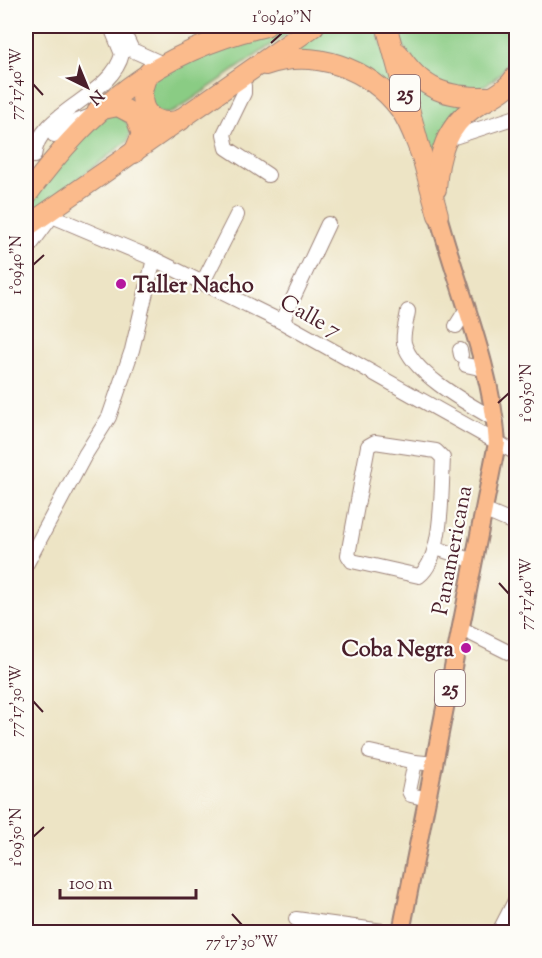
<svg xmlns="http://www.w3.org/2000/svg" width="542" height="958" font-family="'Sorts Mill Goudy',serif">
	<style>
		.green { fill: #8acc84; stroke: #6a7658; stroke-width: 1.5 }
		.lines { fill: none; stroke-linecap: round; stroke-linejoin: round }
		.minor-casing { stroke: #9c8278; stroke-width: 16 }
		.major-casing { stroke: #9c8278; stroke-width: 20 }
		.highway-casing { stroke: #9c8278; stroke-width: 22 }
		.minor { stroke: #fff; stroke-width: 14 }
		.major { stroke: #fbbb8c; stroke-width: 16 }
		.highway { stroke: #fbbb8c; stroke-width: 20 }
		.ticks { fill: none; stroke: #4a1f2b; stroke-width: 2 }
		.poi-dot { fill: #b5179e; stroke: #fdfcf7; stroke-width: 2 }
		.labels { text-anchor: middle; stroke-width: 4.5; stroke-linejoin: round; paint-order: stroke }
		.shield { fill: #fdfcf7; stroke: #806168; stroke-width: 1.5 }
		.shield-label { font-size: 21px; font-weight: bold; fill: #4a1f2b }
		.poi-label { font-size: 22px; font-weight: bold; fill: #4a1f2b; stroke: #fdfcf7; text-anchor: start }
		.street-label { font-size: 22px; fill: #4a1f2b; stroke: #fdfcf7 }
		.neatline { fill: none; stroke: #4a1f2b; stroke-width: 2 }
		.ticks-label { font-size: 15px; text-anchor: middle; fill: #4a1f2b }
	</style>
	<rect width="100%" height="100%" fill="#fdfcf7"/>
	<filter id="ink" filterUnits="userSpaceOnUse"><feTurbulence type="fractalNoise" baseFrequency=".0167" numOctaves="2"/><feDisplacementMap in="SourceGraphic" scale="12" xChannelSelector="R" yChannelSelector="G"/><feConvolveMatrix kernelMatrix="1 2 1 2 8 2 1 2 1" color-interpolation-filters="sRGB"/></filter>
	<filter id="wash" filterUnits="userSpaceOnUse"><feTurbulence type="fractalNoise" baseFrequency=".008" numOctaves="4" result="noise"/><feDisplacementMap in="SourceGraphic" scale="24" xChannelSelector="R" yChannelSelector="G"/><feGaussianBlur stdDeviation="1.35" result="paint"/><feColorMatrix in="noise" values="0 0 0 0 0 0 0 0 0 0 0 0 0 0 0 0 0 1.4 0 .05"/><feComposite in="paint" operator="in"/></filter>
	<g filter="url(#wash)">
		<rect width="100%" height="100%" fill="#ede4c5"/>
		<g class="green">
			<path d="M291,26H299L175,111L166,114L152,110L146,89L154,74L227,44Z"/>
			<path d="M324,26H376L404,115L381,84L273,58Z"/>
			<path d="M395,26H506C509,34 511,44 510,53C506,76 479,95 457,90C426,84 403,54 395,26Z"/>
			<path d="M403,64L462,105L433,176Z"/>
			<path d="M112,111C125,119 134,125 128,141L26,218V202L52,166Z"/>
		</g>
	</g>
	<g filter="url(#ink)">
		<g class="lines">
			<g class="minor-casing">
				<g id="minor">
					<path d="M123,31L132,50L163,64"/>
					<path d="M240,78L244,86V93L224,134L227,148L268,175"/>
					<path d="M54,135L61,127L91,116"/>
					<path d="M445,140L516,117"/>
					<path d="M34,156C38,111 112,97 122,54L113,32L118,26"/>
					<path d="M45,213L154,259L282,322L516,453"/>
					<path d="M26,251L52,216"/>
					<path d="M203,282L237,215"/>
					<path d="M408,311C407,320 402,334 404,343C412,374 470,405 496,420"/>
					<path d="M282,322L328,224"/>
					<path d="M456,326L466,310"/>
					<path d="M460,350L461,355"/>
					<path d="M466,365L484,369"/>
					<path d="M375,442L436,451L443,458C441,488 444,558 419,576L352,561L348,555L368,446Z"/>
					<path d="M483,510L516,524"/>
					<path d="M436,548L474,561"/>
					<path d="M26,565L85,455L109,417L132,350L154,259"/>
					<path d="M460,628L516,656"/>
					<path d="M370,752L415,762"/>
					<path d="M428,799L411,795L409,791L415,762L435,764"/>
					<path d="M296,919L390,932"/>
					<path d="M499,932L516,899"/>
				</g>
			</g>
			<g class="major-casing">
				<path id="major" d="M401,932L497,443C492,367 458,289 438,215"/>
			</g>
			<g class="highway-casing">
				<g id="highway">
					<path d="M388,32L438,215"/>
					<path d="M398,53C423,91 447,98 492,97"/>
					<path d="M265,65C314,48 369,68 400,109C410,122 415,139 421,154"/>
					<path d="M149,72C133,100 145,130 181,120"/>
					<path d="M98,110L118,106L135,115L142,134L134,153"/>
					<path d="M436,189C438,156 446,126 475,107C491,97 506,92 516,76"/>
					<path d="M26,196C91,107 156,51 266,26"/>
					<path d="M26,227L314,26"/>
				</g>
			</g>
			<use href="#minor" class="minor"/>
			<use href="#major" class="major"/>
			<use href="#highway" class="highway"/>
		</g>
	</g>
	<path class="ticks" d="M271,43L282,33M33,84L43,95M33,265L44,255M498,403L509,393M499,583L509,594M33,701L43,712M33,837L44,827M232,914L242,925"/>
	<g class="poi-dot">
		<circle cx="121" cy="284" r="6"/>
		<circle cx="466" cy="648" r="6"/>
	</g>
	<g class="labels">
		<g class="shield">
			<rect x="390" y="75" width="30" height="36" rx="4.5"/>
			<rect x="435" y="670" width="30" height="36" rx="4.5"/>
		</g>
		<g class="shield-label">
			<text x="405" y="100">25</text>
			<text x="450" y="695">25</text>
		</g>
		<g class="poi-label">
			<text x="133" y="292">Taller Nacho</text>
			<text x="454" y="656" text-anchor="end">Coba Negra</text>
		</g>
		<g class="street-label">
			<text transform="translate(311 315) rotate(29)" y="8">Calle 7</text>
			<text transform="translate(451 550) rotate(-79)" y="8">Panamericana</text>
		</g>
	</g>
	<rect width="542" height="958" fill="none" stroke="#fdfcf7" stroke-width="66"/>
	<g transform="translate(87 87) rotate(137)" stroke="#fdfcf7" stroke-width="4.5" paint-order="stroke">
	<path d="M0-4.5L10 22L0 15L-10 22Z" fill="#4a1f2b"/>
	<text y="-9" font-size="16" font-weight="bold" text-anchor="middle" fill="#4a1f2b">N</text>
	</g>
	<path d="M60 889v9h136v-9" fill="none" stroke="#4a1f2b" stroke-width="3"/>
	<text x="69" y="889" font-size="18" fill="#4a1f2b" stroke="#fdfcf7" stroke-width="4.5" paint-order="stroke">100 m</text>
	<rect x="33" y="33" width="476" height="892" class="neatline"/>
	<g class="ticks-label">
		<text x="282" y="22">1°09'40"N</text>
		<text transform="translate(16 84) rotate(-90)" y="5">77°17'40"W</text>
		<text transform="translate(16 265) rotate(-90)" y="5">1°09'40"N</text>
		<text transform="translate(526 393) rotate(-90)" y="5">1°09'50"N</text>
		<text transform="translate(526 594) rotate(-90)" y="5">77°17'40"W</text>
		<text transform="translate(16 701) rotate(-90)" y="5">77°17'30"W</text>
		<text transform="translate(16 837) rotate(-90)" y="5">1°09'50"N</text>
		<text x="242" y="947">77°17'30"W</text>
	</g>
</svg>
